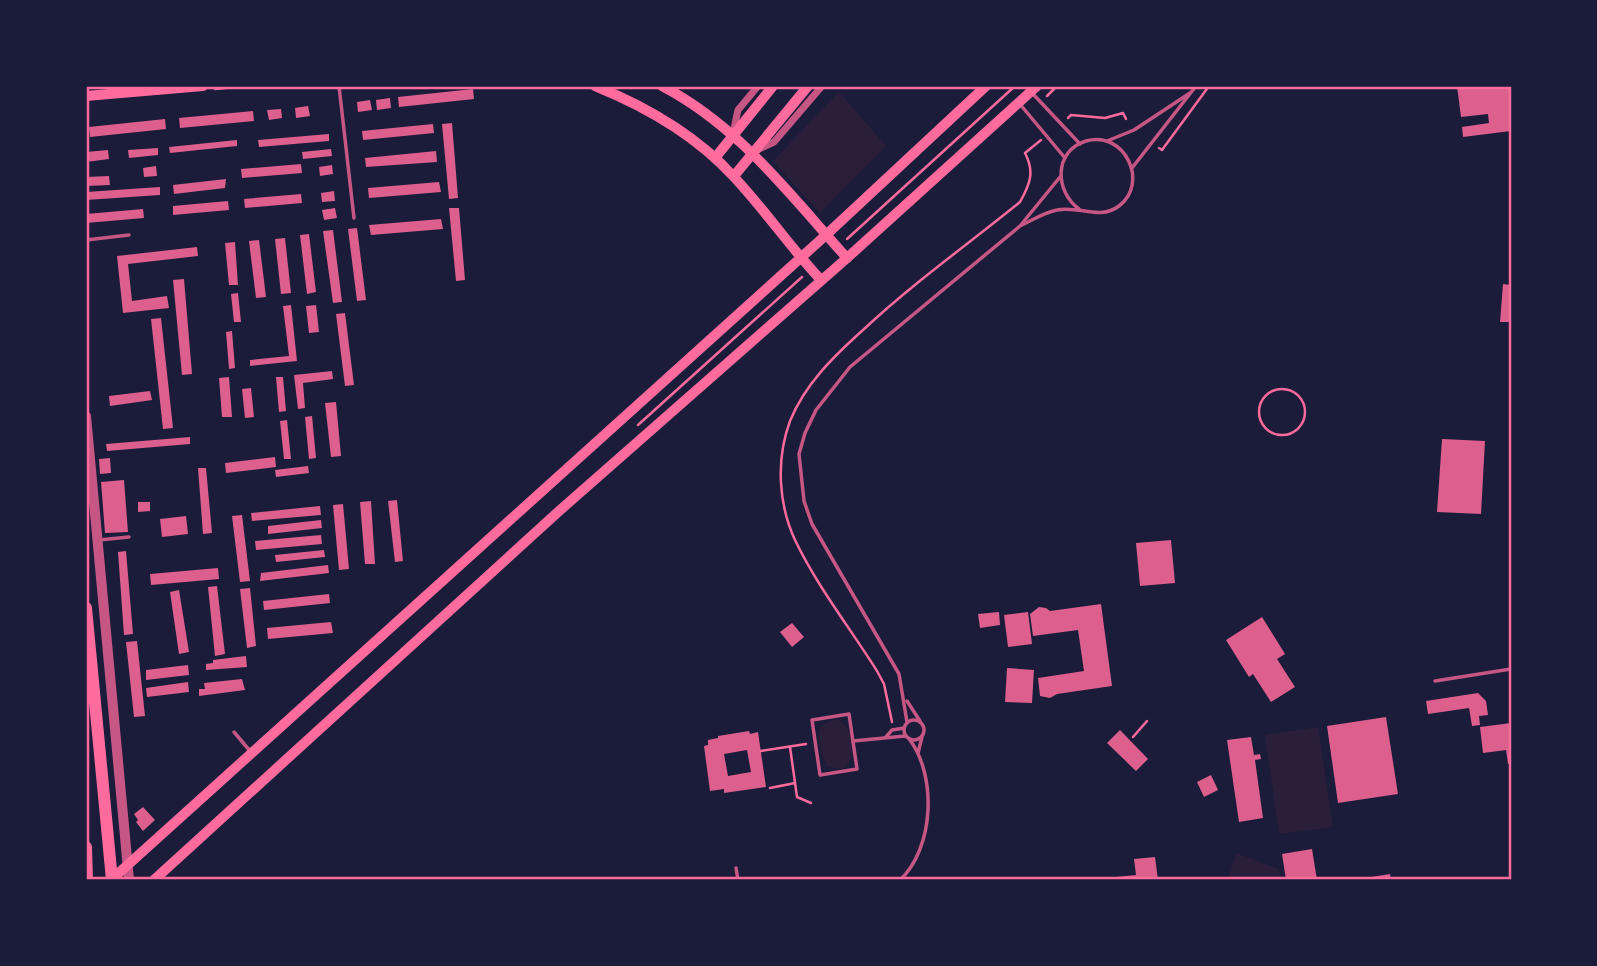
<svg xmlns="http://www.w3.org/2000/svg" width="1597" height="966" font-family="'Nunito Sans',sans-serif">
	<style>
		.green { fill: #2a1e3b }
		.building { fill: #dd5f8e; fill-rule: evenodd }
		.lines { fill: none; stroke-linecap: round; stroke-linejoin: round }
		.path { stroke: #ff6b9d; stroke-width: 2.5 }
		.service { stroke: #c65784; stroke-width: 3.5 }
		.minor { stroke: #c65784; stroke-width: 7 }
		.tertiary { stroke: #c65784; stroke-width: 10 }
		.secondary { stroke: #ff6b9d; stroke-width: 10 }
		.trunk { stroke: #ff6b9d; stroke-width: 12 }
		.neatline { fill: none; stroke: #ff6b9d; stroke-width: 2.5 }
	</style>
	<rect width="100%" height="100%" fill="#1b1b3a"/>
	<g class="green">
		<path d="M839,92L886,146L820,213L773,161Z"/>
		<path d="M837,719C854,727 859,760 842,769L828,767C821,756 815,736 822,724Z"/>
		<path d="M1318,727L1333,827L1279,834L1265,735Z"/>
		<path d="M1236,853L1279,869L1281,880H1228Z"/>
	</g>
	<g class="building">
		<path d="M1457,86H1511V131L1463,137L1462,127L1489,123L1488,114L1461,117Z"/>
		<path d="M473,89L474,99L399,107L398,97Z"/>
		<path d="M390,98L391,108L377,110L376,100Z"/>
		<path d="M370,100L372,110L358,112L357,102Z"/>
		<path d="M308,106L310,116L296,118L295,108Z"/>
		<path d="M281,109L282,118L269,120L267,110Z"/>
		<path d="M253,111L254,121L180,128L179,118Z"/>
		<path d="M165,119L166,129L90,137L89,127Z"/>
		<path d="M452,123L458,198L449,199L442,124Z"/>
		<path d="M433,124L434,133L363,140L362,131Z"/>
		<path d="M329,134V141L259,147L258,140Z"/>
		<path d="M237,140V146L170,153L169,147Z"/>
		<path d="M158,148V155L129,158L128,150Z"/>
		<path d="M331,149L332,156L303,159L302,152Z"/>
		<path d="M108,150L109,159L86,162V152Z"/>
		<path d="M436,151L437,162L366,167L365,158Z"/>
		<path d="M301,164L302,173L242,178L241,169Z"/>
		<path d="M332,165L333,174L320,176L319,167Z"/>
		<path d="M156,166L157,176L144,177L143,168Z"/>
		<path d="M109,176L110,185L86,186V177Z"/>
		<path d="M226,179L225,188L174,194L173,185Z"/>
		<path d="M439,182L441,192L369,198L368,188Z"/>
		<path d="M160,187V195L86,200V192Z"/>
		<path d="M334,191L335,201L322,202L321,193Z"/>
		<path d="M301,194L302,203L245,208L244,199Z"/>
		<path d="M228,201L229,210L173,215V206Z"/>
		<path d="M335,208L337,218L324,220L322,210Z"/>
		<path d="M449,208H459L465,280L456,281Z"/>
		<path d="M143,209L144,218L86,223V214Z"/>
		<path d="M441,219L443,229L371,235L369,225Z"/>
		<path d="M357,228L366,300L357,301L348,229Z"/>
		<path d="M333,230L342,302L333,303L323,231Z"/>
		<path d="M309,234L316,292L307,294L300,235Z"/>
		<path d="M285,238L291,293L281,294L275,239Z"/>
		<path d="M259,240L266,297L256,298L249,241Z"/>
		<path d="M235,242L238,285H229L225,243Z"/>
		<path d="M197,247L198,256L128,264L132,301L167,296L169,308L123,313L117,256Z"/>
		<path d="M184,279L192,374L182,375L173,280Z"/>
		<path d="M1503,284L1511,285V322H1500Z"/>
		<path d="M238,293L241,322H234L231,294Z"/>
		<path d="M291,305L297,361L250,366V360L289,356L283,306Z"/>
		<path d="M316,305L319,332L309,333L306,306Z"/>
		<path d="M345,313L354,385L345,386L336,314Z"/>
		<path d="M161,318L173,428L163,429L151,319Z"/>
		<path d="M232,331L235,368L229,369L226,332Z"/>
		<path d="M332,371L333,379L303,383L305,408L298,409L294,375Z"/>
		<path d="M229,377L232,417H222L219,378Z"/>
		<path d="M276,377H283L286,411L279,412Z"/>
		<path d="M251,388L254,417L245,418L242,389Z"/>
		<path d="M150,391L152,400L110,406L109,396Z"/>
		<path d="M336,402L341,456L331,457L325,403Z"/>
		<path d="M312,416L316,458L309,459L305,417Z"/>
		<path d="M287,420L291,459H284L280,421Z"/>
		<path d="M190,437V444L107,451L106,444Z"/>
		<path d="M1442,439L1485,441L1481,514L1437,512Z"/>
		<path d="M275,457L276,467L226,473L225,463Z"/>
		<path d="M110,458L111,473L100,474L99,459Z"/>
		<path d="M308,466L309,473L276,477L275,470Z"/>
		<path d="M198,468H206L212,533L203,534Z"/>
		<path d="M124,480L128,532L105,533L101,482Z"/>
		<path d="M397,500L403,561L395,562L388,501Z"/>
		<path d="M371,501L375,564H365L360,502Z"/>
		<path d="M138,502H150V511L138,512Z"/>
		<path d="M343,504L349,569L339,570L333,505Z"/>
		<path d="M320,506L321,515L252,521L251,513Z"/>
		<path d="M242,515L250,581L240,582L232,516Z"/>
		<path d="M186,516L188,534L162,537L160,519Z"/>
		<path d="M321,520L322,528L268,534V526Z"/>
		<path d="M321,535L322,544L256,550L255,541Z"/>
		<path d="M1171,540L1175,583L1140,586L1136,543Z"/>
		<path d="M324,550L325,557L276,562L275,555Z"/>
		<path d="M126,551L133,634L124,635L118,552Z"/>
		<path d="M328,565L329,573L260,581L261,573Z"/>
		<path d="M218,568L219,579L151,585L150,574Z"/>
		<path d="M217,586L225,654L215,656L208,587Z"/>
		<path d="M250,588L256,646L247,648L240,589Z"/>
		<path d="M179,590L189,652L179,654L170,592Z"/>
		<path d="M329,594L330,603L264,610L263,601Z"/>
		<path d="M1101,604L1112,686L1057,694L1050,698L1040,696L1038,678L1084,671L1078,630L1033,636L1030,614L1039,607L1046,608L1050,611Z"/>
		<path d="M999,612L1000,625L980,628L978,614Z"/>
		<path d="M1028,612L1032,644L1008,647L1004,615Z"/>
		<path d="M1262,617L1285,654L1277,659L1295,687L1271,702L1253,674L1249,677L1226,640Z"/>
		<path d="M331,622L333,633L268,639L267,628Z"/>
		<path d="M792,623L804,637L792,647L780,632Z"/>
		<path d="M137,641L145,716L134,717L126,642Z"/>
		<path d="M246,656L247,667L206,670V664L213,663V660Z"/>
		<path d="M188,665L189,675L146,680V670Z"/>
		<path d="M1007,668L1034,670L1032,703L1005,702Z"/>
		<path d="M242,679L245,690L199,696V689H205L204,683Z"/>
		<path d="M188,682L189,692L147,697L146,688Z"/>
		<path d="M1478,693L1486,701L1488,715L1479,716L1480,725L1472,726L1469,708L1428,714L1426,701Z"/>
		<path d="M1386,717L1398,794L1338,803L1327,726Z"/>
		<path d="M1511,723V763L1508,764L1506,750L1483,753L1480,727Z"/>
		<path d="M1120,730L1148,759L1136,771L1107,743Z"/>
		<path d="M749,731L750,734L758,732L766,787L724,793V789L710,791L704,746L708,745V740L718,738V736ZM747,750L751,772L728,776L724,754Z"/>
		<path d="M1251,737L1254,755L1260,754L1261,759L1255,760L1263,818L1239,822L1227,740Z"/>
		<path d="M1211,775L1218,790L1204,797L1197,782Z"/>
		<path d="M143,807L155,820L143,831L136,822L138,820L134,814Z"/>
		<path d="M1312,849L1317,880H1286L1282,854Z"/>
		<path d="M1155,857L1158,880H1117L1116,877L1136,875L1134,859Z"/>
		<path d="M1390,874L1391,880H1360L1359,879Z"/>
	</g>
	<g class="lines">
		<g class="path">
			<path d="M215,89L246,86"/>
			<path d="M1047,96L1057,86"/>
			<path d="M1068,118L1071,115L1105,118L1123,113L1126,119"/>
			<path d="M1159,148L1162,150L1209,86"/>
			<path d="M847,239L1015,86"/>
			<circle cx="1282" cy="412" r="23"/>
			<path d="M638,425L802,277"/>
			<path d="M892,722L884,684L877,671C850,628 817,586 795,540C778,503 776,459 790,421C805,384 834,356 863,330C912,284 967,245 1020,202C1030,184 1035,172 1025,153L1041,140"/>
			<path d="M1133,737L1147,721"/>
			<path d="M790,747L797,797L811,803"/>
			<path d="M761,751L806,744"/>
			<path d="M770,788L795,783"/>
		</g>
		<g class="service">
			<path d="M339,86L354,218"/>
			<path d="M1033,94L1080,144"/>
			<path d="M1019,103L1065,158"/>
			<path d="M1107,141L1134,130L1190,93"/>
			<path d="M1132,168L1196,86"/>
			<path d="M1022,225C1033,220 1045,212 1057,210C1079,205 1099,221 1119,206C1150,182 1124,130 1086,141C1053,151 1055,192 1079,209"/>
			<path d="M86,240L129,235"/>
			<path d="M99,540L129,537"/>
			<path d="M1435,681L1511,669"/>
			<path d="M907,701L920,721"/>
			<path d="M849,714L857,769L820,775L812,720Z"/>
			<circle cx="914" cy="730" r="10"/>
			<path d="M907,722L899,674L812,524L804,501L799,454L805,433L816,410L850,367L1020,226L1060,177"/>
			<path d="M234,732L250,751"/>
			<path d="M886,737L892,730L904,728"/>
			<path d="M853,741L905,736"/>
			<path d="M918,753L922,737"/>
			<path d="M736,868L738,880"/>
			<path d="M900,880C934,848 937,777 910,740"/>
		</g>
		<g class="minor">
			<path d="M733,133L738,110L758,86"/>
			<path d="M757,150L774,142L822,86"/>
		</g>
		<path class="tertiary" d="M86,416L129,880"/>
		<g class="secondary">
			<path d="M595,86C647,107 696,135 734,177C765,210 790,247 821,280"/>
			<path d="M662,86C739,126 790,195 847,258"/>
			<path d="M86,96L203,86"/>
			<path d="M715,158L773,86"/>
			<path d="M734,176L808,86"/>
			<path d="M111,880L826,235L986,86"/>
			<path d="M154,880L558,512L847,258L1037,86"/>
		</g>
		<g class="trunk">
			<path d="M86,608L112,880"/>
			<path d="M86,847L87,880"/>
		</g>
	</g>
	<rect width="1597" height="966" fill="none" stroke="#1b1b3a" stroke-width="175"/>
	<rect x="88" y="88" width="1422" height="790" class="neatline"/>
</svg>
